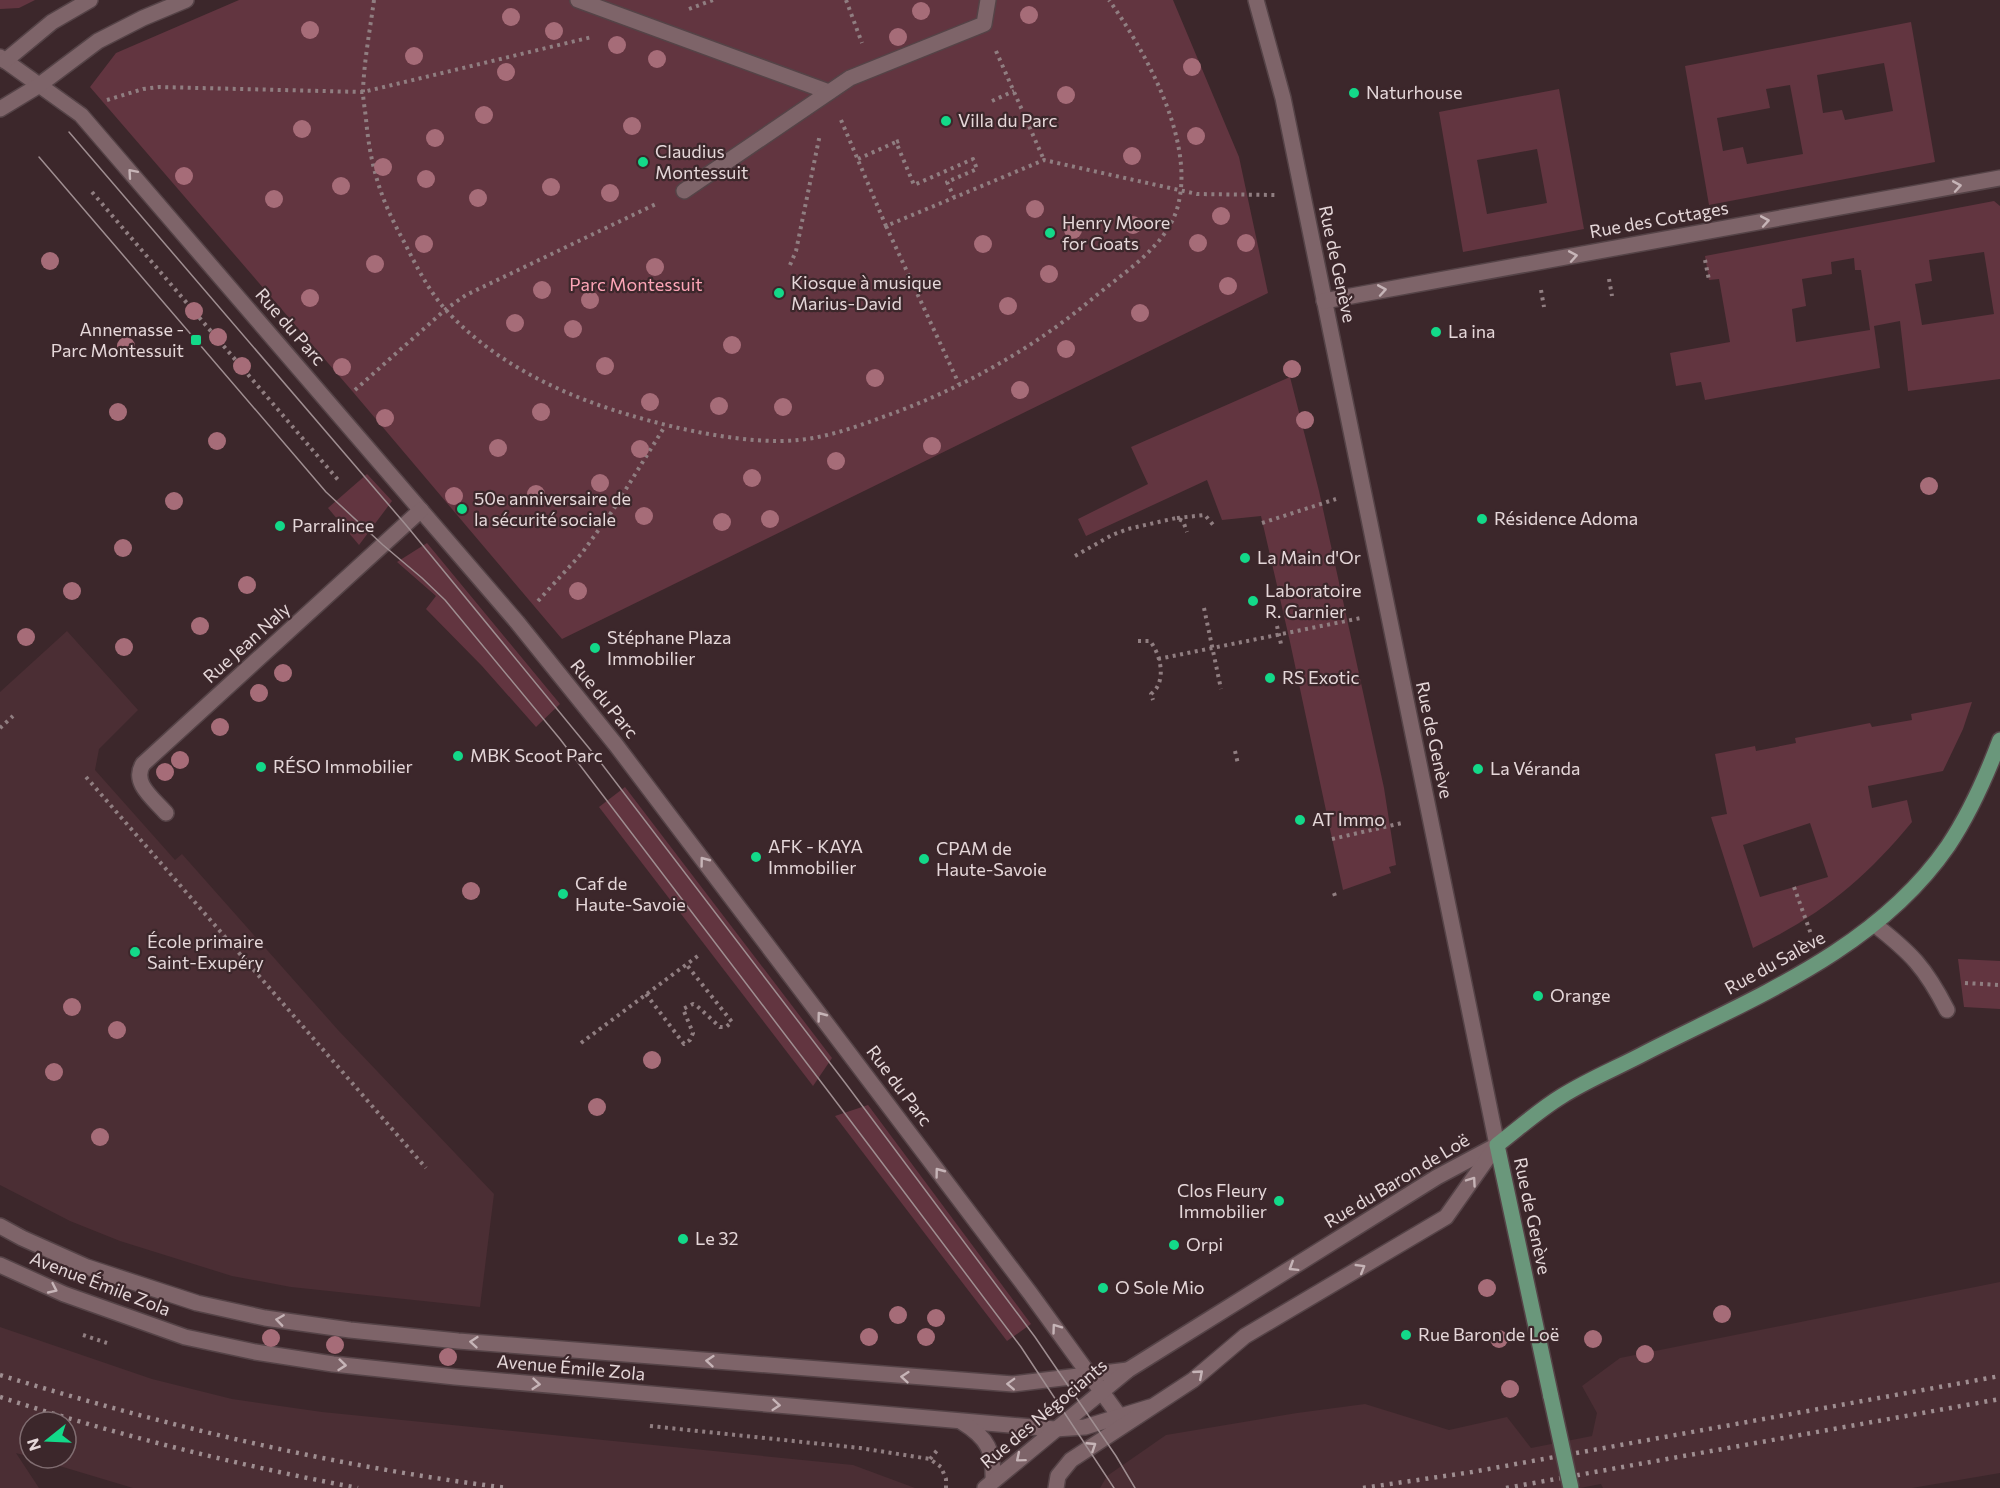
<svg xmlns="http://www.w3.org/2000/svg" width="2000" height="1488" font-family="Commissioner,sans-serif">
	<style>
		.built { fill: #4b2e34 }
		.green { fill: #623540; fill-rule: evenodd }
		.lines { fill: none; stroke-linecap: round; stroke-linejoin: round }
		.minor-casing { stroke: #554347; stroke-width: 18 }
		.major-casing { stroke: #554347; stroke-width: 18 }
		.path { stroke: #907e81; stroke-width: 4; stroke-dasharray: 3 4.5; stroke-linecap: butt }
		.minor { stroke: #7e6469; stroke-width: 15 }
		.major { stroke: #6a977b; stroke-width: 15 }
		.tram { stroke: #9f8e91; stroke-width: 1.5 }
		.rail { stroke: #9f8e91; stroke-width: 4.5; stroke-dasharray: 3 6; stroke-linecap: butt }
		.major-bridge-casing { stroke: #554347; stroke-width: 18; stroke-linecap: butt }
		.major-bridge { stroke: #6a977b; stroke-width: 15 }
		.tree { fill: #a66c78 }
		.oneway { stroke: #c6b4b7 }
		.poi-dot { fill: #13d989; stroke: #3c272b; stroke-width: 2 }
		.labels { text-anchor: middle; stroke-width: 4.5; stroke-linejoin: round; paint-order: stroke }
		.poi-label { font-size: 18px; fill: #e5d7d9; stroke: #3c272b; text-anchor: start }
		.street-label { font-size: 18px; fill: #e5d7d9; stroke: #3c272b }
		.park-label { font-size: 18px; fill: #fda5b7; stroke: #3c272b }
	</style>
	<rect width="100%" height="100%" fill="#3c272b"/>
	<g class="built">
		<path d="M67,631L138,710L99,749L95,770L175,860L182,854L338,1030L494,1194L480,1307L291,1287L232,1276L120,1241L70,1221L0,1185V692Z"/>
		<path d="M2000,1282V1473L1912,1488H1603L1601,1484L1580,1488H1100L1107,1476L1166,1435L1297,1413L1365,1404L1449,1430L1507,1417L1531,1448L1592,1436L1597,1413L1582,1386L1620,1358Z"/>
		<path d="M0,1327L152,1379L232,1399L322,1412L853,1465L915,1488H133L33,1458H66V1422H30V1457L16,1453L39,1488H0Z"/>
	</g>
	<g class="green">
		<path d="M0,0H35L19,8L0,9Z"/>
		<path d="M239,0H1173L1239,157L1268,293L562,639L353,392L90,87L116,53Z"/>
		<path d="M1911,22L1935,162L1709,205L1685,66ZM1884,63L1893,111L1845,120L1842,110L1823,113L1817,75ZM1790,85L1803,154L1747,164L1743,147L1723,151L1717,118L1770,108L1766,89Z"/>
		<path d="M1559,89L1584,229L1463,252L1439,112ZM1537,149L1547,203L1487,214L1477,160Z"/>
		<path d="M1994,201L2000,206V379L1908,391L1900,321L1874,326L1880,368L1705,400L1701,382L1676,386L1670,353L1730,342L1719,279L1709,280L1705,256ZM1984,252L1994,314L1922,325L1915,284L1932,281L1929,260ZM1854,258L1855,270H1861L1870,330L1796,342L1792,309L1806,306L1802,279L1832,274L1831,262Z"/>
		<path d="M1290,377L1319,491L1384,788L1396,865L1389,867L1391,873L1343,890L1290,642L1261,516L1222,520L1207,480L1086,536L1078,519L1148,484L1131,447Z"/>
		<path d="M367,474L392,501L359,545L328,508Z"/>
		<path d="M427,543L560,704L536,727L482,666L426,609L436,596L397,562Z"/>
		<path d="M1972,702L1963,729L1943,771L1868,786L1872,808L1907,800L1912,822C1864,880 1821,915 1753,948L1711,817L1727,814L1715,754L1755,746L1756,751L1796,743L1795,738L1870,723L1872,727L1912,720L1911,714ZM1810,823L1828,877L1760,897L1743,845Z"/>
		<path d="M625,787L832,1058L813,1086L599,807Z"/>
		<path d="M1958,959L2000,961V1009L1964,1007Z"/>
		<path d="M868,1105L1031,1324L1007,1341L835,1116Z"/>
	</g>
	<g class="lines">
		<g class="minor-casing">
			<g id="minor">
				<path d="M578,0L829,92"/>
				<path d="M1256,0L1283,98L1497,1145"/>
				<path d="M0,57L81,115L517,622L616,745L1030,1293L1120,1417"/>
				<path d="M5,61L52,22L90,0"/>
				<path d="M0,109L38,86L98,41L143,18L186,0"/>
				<path d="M684,191L850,78L984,24L988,0"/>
				<path d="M1324,301L2000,178"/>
				<path d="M166,813C154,799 131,783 143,764L421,510"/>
				<path d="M1874,924C1911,953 1925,967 1947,1010"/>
				<path d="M0,1226L22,1238L87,1267L197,1303L265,1318L350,1330L458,1341L1013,1384L1128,1370"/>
				<path d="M0,1265L64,1294L185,1337L255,1352L333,1364L455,1377L1055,1429L1085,1427L1150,1407"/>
				<path d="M962,1422C988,1438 994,1451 993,1481"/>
				<path d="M985,1488L1128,1370L1437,1177L1497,1145"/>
				<path d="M1056,1488L1058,1476L1071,1460L1193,1380L1245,1336L1446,1217L1494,1149"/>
			</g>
		</g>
		<g class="major-casing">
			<path id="major" d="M1551,1397L1497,1145C1518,1129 1539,1110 1562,1096C1589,1079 1619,1067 1647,1052C1755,997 1877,949 1948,846C1970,813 1986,777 2000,740"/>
		</g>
		<g class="path">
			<path d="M374,0C370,30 364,61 363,91C363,100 365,109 366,119C370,164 380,198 402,238C415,263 427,289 446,310C495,364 564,396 633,416C680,430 750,445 799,440C827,437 853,428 880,418C957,391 1030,351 1092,299C1124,272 1171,244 1179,201C1193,137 1145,51 1109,0"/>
			<path d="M846,0L862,43"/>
			<path d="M689,9L713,0"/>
			<path d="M996,51L1044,160"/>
			<path d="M107,100L143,89L159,87L363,92L592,37"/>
			<path d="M992,101L1014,91"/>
			<path d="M841,120L886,226L1044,160L1197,194L1275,195"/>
			<path d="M899,141L896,142L914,185L973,159L977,169L947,182L954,197"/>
			<path d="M858,159L896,142"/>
			<path d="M92,192L339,481"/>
			<path d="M886,226L959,384"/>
			<path d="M1705,260L1709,280"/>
			<path d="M790,265L796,251L820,134"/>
			<path d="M1609,279L1612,296"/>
			<path d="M1541,290L1544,307"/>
			<path d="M355,390L446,309L466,295L658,203"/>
			<path d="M1177,518L1205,515L1214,526"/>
			<path d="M1262,523L1336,499"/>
			<path d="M1075,556L1112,535L1128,529L1176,518L1183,521L1187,532"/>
			<path d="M538,601L582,553L613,510L665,426"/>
			<path d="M1204,608L1221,689"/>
			<path d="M1277,626L1281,644"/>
			<path d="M1138,641H1150C1161,655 1167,682 1151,694L1153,700"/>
			<path d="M1158,659L1361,618"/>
			<path d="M0,728L13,716"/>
			<path d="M1235,751L1238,764"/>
			<path d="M86,777L426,1168"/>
			<path d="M1332,839L1402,823"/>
			<path d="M1794,887L1811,934"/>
			<path d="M1334,893L1335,896"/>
			<path d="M1965,983L2000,985"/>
			<path d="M646,994L684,1044L690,1040L693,1033L683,1009L693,1004L697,1006L720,1027H726L732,1022L686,964"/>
			<path d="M581,1043L699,955"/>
			<path d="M83,1335L107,1343"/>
			<path d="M650,1426L860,1448L930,1459L941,1467L946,1479V1488"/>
			<path d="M930,1459L939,1448"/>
		</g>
		<use href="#minor" class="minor"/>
		<use href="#major" class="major"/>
		<g class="tram">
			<path d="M69,132L406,525L598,759L846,1084L1035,1337L1116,1456L1135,1488"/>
			<path d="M39,157L326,492L383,545L422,578L445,600L560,739L831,1095L1021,1347L1114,1488"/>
		</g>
		<g class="rail">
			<path d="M0,1375C166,1426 335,1467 508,1488"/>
			<path d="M0,1397C117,1435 237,1465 358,1488"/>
			<path d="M1363,1488L1472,1472L2000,1376"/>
			<path d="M1506,1488L2000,1399"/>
		</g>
		<g class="major-bridge-casing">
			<path id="major-bridge" d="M1551,1397L1571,1488"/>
		</g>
		<use href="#major-bridge" class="major-bridge"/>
	</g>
	<g class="tree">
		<circle cx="921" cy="11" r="9"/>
		<circle cx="1029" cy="15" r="9"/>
		<circle cx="511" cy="17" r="9"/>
		<circle cx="310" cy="30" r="9"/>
		<circle cx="554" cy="31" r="9"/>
		<circle cx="898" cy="37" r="9"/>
		<circle cx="617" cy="45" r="9"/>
		<circle cx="414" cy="56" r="9"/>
		<circle cx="657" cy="59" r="9"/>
		<circle cx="1192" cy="67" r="9"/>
		<circle cx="506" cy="72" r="9"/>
		<circle cx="1066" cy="95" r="9"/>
		<circle cx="484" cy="115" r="9"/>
		<circle cx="632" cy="126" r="9"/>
		<circle cx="302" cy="129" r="9"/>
		<circle cx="1196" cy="136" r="9"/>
		<circle cx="435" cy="138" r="9"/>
		<circle cx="1132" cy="156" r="9"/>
		<circle cx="383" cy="167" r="9"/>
		<circle cx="184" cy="176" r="9"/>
		<circle cx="426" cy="179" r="9"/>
		<circle cx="341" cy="186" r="9"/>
		<circle cx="551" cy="187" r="9"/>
		<circle cx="610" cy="193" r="9"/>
		<circle cx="478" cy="198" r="9"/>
		<circle cx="274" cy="199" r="9"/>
		<circle cx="1035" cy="209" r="9"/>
		<circle cx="1221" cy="216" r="9"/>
		<circle cx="1133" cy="225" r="9"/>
		<circle cx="1073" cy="230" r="9"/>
		<circle cx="1198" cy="243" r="9"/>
		<circle cx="1246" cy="243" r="9"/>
		<circle cx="424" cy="244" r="9"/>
		<circle cx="983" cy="244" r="9"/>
		<circle cx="50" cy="261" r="9"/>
		<circle cx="375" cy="264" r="9"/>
		<circle cx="655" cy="267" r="9"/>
		<circle cx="1049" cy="274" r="9"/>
		<circle cx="1228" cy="286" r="9"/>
		<circle cx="542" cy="290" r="9"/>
		<circle cx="310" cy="298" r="9"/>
		<circle cx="590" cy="300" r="9"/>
		<circle cx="1008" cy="306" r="9"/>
		<circle cx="194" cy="311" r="9"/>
		<circle cx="1140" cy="313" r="9"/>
		<circle cx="515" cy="323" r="9"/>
		<circle cx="573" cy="329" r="9"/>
		<circle cx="218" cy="337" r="9"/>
		<circle cx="732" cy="345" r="9"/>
		<circle cx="126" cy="346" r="9"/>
		<circle cx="1066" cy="349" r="9"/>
		<circle cx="242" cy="366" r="9"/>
		<circle cx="605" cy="366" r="9"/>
		<circle cx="342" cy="367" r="9"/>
		<circle cx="1292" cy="369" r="9"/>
		<circle cx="875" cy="378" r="9"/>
		<circle cx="1020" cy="390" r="9"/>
		<circle cx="650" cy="402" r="9"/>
		<circle cx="719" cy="406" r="9"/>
		<circle cx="783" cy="407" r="9"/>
		<circle cx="118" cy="412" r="9"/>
		<circle cx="541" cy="412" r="9"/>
		<circle cx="385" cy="418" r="9"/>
		<circle cx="1305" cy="420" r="9"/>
		<circle cx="217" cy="441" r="9"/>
		<circle cx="932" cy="446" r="9"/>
		<circle cx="498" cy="448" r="9"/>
		<circle cx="640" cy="449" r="9"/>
		<circle cx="836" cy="461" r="9"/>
		<circle cx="752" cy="478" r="9"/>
		<circle cx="600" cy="483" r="9"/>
		<circle cx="1929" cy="486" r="9"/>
		<circle cx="536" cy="494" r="9"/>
		<circle cx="454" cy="496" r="9"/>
		<circle cx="174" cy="501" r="9"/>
		<circle cx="644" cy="516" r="9"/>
		<circle cx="770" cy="519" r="9"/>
		<circle cx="722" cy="522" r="9"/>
		<circle cx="123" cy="548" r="9"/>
		<circle cx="247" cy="585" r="9"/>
		<circle cx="72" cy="591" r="9"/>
		<circle cx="578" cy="591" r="9"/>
		<circle cx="200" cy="626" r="9"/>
		<circle cx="26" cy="637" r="9"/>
		<circle cx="124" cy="647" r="9"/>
		<circle cx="283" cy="673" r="9"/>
		<circle cx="259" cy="693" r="9"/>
		<circle cx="220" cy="727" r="9"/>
		<circle cx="180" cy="760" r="9"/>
		<circle cx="165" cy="772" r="9"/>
		<circle cx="471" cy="891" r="9"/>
		<circle cx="72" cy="1007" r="9"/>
		<circle cx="117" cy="1030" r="9"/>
		<circle cx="652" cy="1060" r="9"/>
		<circle cx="54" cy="1072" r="9"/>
		<circle cx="597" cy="1107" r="9"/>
		<circle cx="100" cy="1137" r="9"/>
		<circle cx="1487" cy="1288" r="9"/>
		<circle cx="1722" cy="1314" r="9"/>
		<circle cx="898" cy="1315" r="9"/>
		<circle cx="936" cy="1318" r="9"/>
		<circle cx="869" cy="1337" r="9"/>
		<circle cx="926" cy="1337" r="9"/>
		<circle cx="271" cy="1338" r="9"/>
		<circle cx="1499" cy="1339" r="9"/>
		<circle cx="1593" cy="1339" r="9"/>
		<circle cx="335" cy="1345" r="9"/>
		<circle cx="1645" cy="1354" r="9"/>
		<circle cx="448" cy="1357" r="9"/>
		<circle cx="1510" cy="1389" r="9"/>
	</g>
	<defs><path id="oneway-chevron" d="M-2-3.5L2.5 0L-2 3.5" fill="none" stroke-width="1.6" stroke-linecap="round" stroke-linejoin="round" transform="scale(1.5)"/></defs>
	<g class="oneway">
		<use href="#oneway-chevron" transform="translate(132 173) rotate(-131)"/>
		<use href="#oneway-chevron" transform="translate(1957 186) rotate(-10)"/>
		<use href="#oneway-chevron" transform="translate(1765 221) rotate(-10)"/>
		<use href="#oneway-chevron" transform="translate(1573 256) rotate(-10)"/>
		<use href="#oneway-chevron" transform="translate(1382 290) rotate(-10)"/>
		<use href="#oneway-chevron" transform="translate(704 861) rotate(-127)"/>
		<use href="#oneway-chevron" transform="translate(821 1016) rotate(-127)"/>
		<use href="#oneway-chevron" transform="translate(939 1172) rotate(-127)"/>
		<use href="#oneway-chevron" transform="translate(1472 1181) rotate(-55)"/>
		<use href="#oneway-chevron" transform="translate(1293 1267) rotate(148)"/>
		<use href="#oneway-chevron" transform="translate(1361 1268) rotate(-31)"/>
		<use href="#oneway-chevron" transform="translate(53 1289) rotate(25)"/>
		<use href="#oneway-chevron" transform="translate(280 1320) rotate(-172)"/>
		<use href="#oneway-chevron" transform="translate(1056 1328) rotate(-126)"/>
		<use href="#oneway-chevron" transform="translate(474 1342) rotate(-175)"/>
		<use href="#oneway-chevron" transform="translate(710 1361) rotate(-175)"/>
		<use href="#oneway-chevron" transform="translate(342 1365) rotate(6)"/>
		<use href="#oneway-chevron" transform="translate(1199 1374) rotate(-41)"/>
		<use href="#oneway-chevron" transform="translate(905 1377) rotate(-175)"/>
		<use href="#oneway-chevron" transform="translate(536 1384) rotate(5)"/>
		<use href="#oneway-chevron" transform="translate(1011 1384) rotate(-178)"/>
		<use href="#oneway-chevron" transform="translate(776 1405) rotate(5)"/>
		<use href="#oneway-chevron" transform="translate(1092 1446) rotate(-33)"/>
		<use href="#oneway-chevron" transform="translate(1020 1458) rotate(140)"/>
	</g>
	<g class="poi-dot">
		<circle cx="1354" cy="93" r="6"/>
		<circle cx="946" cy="121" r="6"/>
		<circle cx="643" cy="162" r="6"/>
		<circle cx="1050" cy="233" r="6"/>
		<circle cx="779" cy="293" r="6"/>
		<circle cx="1436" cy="332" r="6"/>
		<rect x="190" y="334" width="12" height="12" rx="3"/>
		<circle cx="462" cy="509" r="6"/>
		<circle cx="1482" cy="519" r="6"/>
		<circle cx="280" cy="526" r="6"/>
		<circle cx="1245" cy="558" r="6"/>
		<circle cx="1253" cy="601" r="6"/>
		<circle cx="595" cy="648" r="6"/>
		<circle cx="1270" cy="678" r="6"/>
		<circle cx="458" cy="756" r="6"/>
		<circle cx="261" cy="767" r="6"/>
		<circle cx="1478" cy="769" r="6"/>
		<circle cx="1300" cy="820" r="6"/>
		<circle cx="756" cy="857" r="6"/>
		<circle cx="924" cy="859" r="6"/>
		<circle cx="563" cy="894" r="6"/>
		<circle cx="135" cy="952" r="6"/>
		<circle cx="1538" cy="996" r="6"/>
		<circle cx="1279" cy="1201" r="6"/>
		<circle cx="683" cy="1239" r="6"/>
		<circle cx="1174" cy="1245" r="6"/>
		<circle cx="1103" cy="1288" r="6"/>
		<circle cx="1406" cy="1335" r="6"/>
	</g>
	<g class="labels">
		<g class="poi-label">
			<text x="1366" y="99">Naturhouse</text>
			<text x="958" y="127">Villa du Parc</text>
			<text x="655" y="158">Claudius<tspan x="655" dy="21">Montessuit</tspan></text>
			<text x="1062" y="229">Henry Moore<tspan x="1062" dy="21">for Goats</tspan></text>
			<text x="791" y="289">Kiosque à musique<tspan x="791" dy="21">Marius-David</tspan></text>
			<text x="184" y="336" text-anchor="end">Annemasse -<tspan x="184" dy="21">Parc Montessuit</tspan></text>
			<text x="1448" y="338">La ina</text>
			<text x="474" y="505">50e anniversaire de<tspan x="474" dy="21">la sécurité sociale</tspan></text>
			<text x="1494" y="525">Résidence Adoma</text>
			<text x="292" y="532">Parralince</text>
			<text x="1257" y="564">La Main d'Or</text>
			<text x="1265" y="597">Laboratoire<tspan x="1265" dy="21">R. Garnier</tspan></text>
			<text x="607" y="644">Stéphane Plaza<tspan x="607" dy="21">Immobilier</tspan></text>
			<text x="1282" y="684">RS Exotic</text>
			<text x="470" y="762">MBK Scoot Parc</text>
			<text x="273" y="773">RÉSO Immobilier</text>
			<text x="1490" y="775">La Véranda</text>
			<text x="1312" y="826">AT Immo</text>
			<text x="768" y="853">AFK - KAYA<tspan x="768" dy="21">Immobilier</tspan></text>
			<text x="936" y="855">CPAM de<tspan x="936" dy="21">Haute-Savoie</tspan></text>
			<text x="575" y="890">Caf de<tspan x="575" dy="21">Haute-Savoie</tspan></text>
			<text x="147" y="948">École primaire<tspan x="147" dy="21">Saint-Exupéry</tspan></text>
			<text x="1550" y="1002">Orange</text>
			<text x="1267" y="1197" text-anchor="end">Clos Fleury<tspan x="1267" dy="21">Immobilier</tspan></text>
			<text x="695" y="1245">Le 32</text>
			<text x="1186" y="1251">Orpi</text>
			<text x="1115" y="1294">O Sole Mio</text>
			<text x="1418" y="1341">Rue Baron de Loë</text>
		</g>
		<g class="street-label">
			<text transform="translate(1659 220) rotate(-10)" y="6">Rue des Cottages</text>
			<text transform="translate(1337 264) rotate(78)" y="6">Rue de Genève</text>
			<text transform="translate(290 327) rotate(49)" y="6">Rue du Parc</text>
			<text transform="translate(247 643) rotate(-42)" y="6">Rue Jean Naly</text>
			<text transform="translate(604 699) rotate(51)" y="6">Rue du Parc</text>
			<text transform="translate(1434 740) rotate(78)" y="6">Rue de Genève</text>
			<text transform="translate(1775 963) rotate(-29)" y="6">Rue du Salève</text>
			<text transform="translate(899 1086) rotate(53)" y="6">Rue du Parc</text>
			<text transform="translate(1397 1181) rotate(-31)" y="6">Rue du Baron de Loë</text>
			<text transform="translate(1532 1216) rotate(78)" y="6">Rue de Genève</text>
			<text transform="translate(100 1284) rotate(21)" y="6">Avenue Émile Zola</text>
			<text transform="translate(571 1368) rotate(5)" y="6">Avenue Émile Zola</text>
			<text transform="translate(1044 1414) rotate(-40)" y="6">Rue des Négociants</text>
		</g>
		<g class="park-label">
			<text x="636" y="291">Parc Montessuit</text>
		</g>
	</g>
	<g transform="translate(48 1440) rotate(252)"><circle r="28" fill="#3c272b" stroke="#806d71" stroke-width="1.5"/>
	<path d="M0-4.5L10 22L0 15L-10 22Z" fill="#13d989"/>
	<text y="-9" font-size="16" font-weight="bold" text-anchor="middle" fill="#e5d7d9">N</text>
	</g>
</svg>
